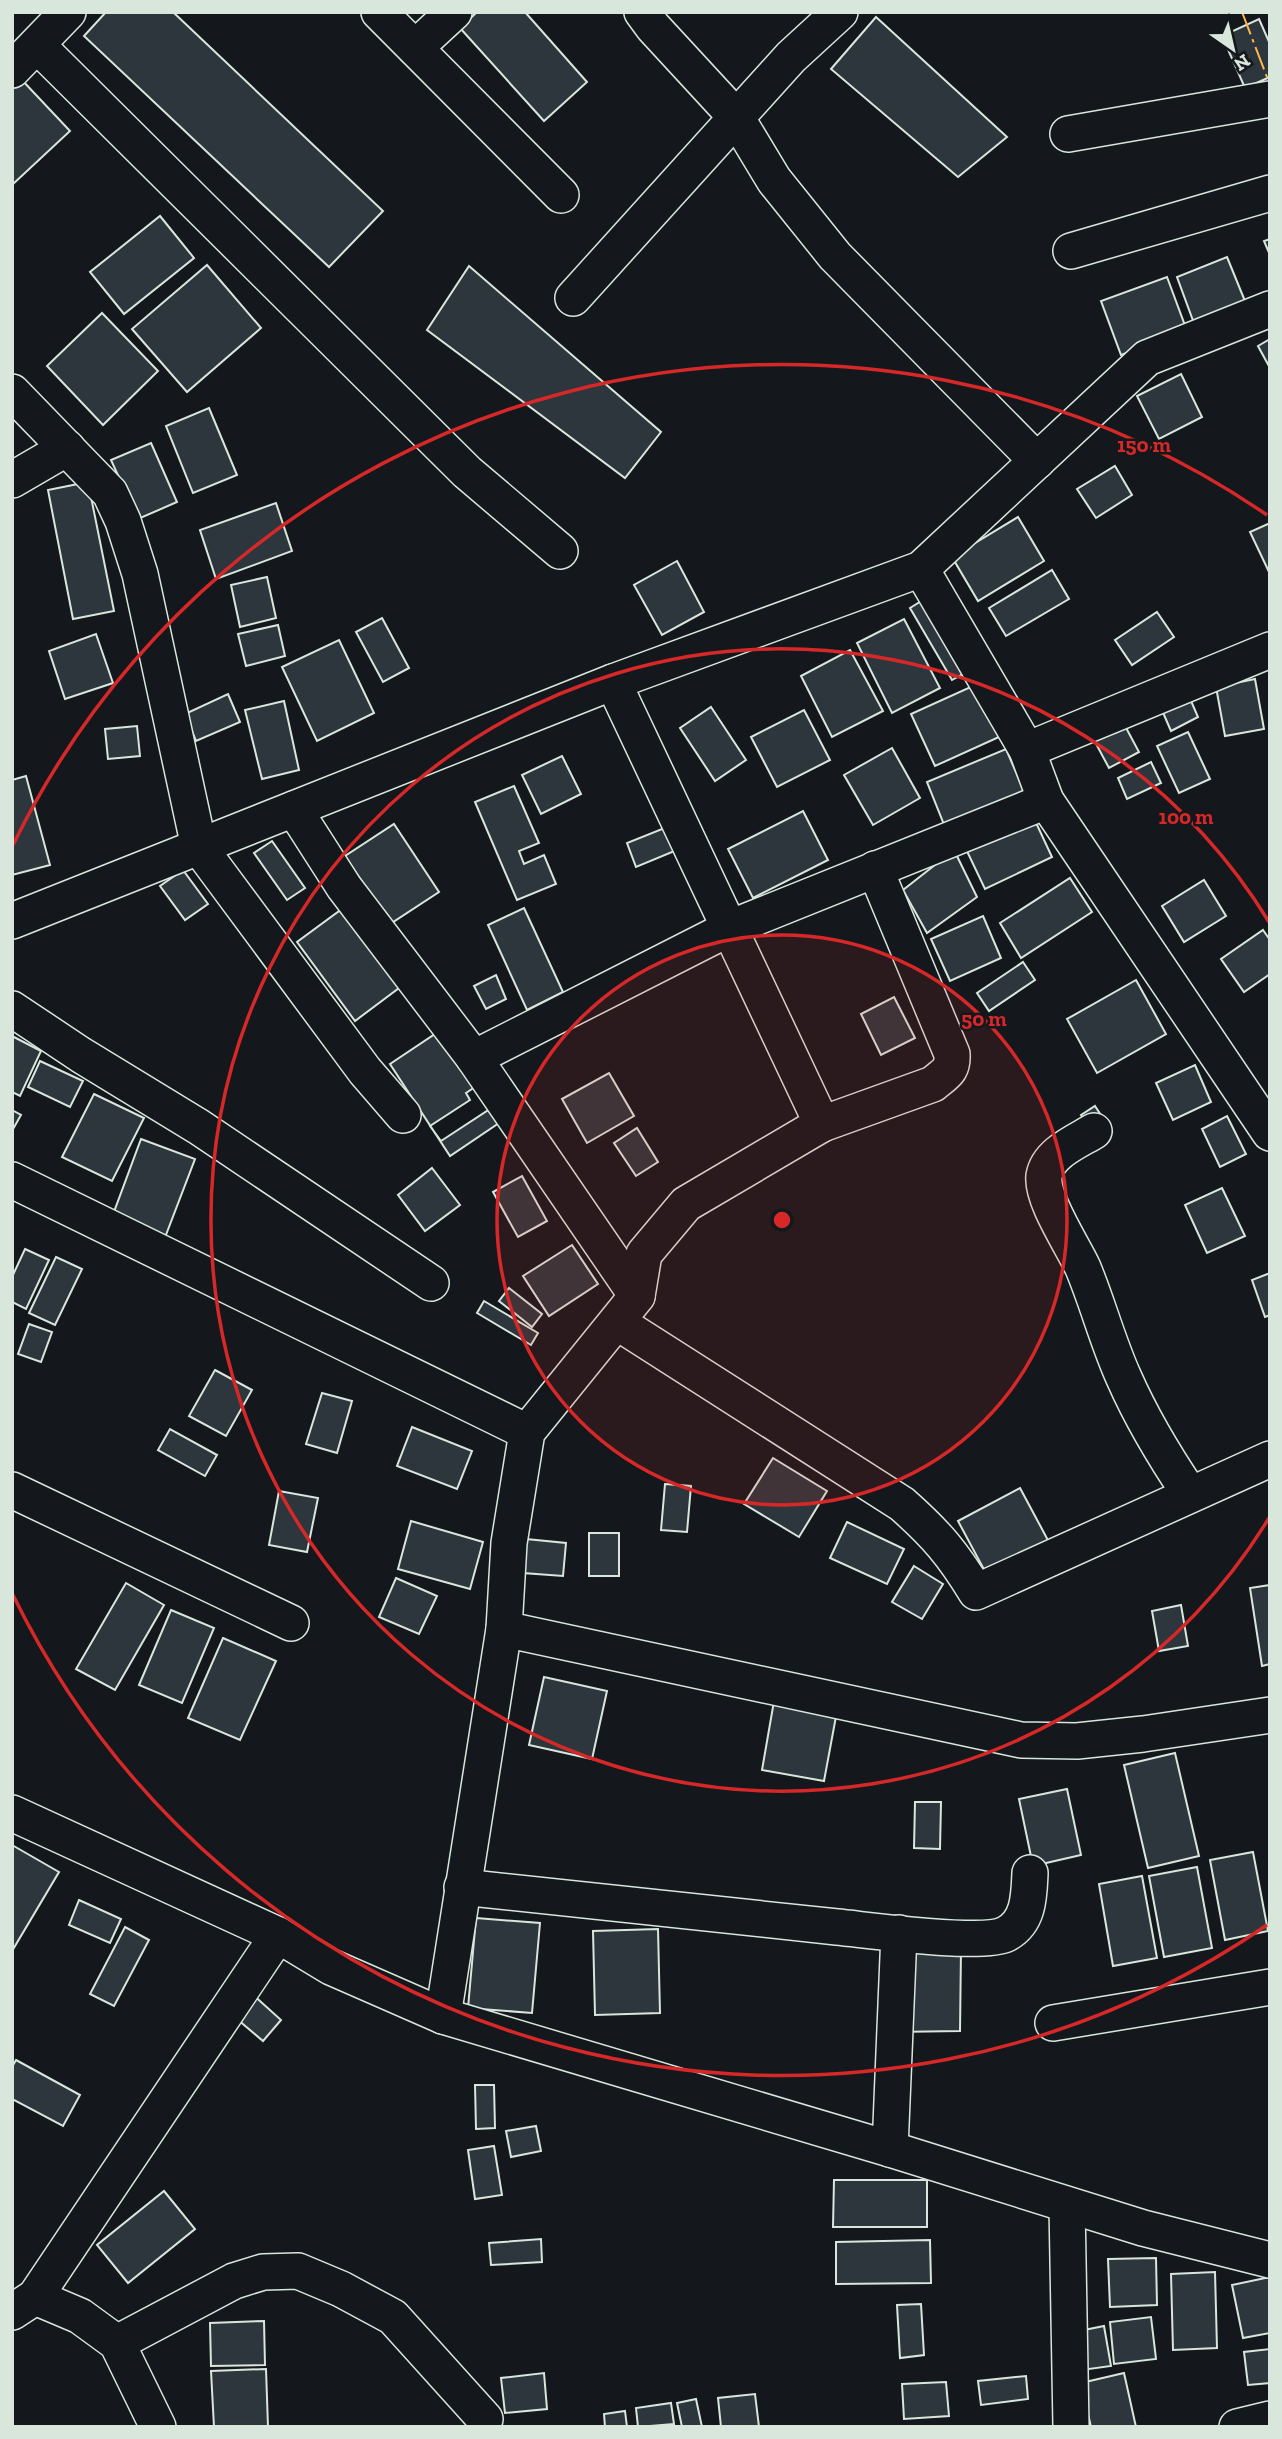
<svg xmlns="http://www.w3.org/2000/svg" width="1282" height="2439" font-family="'Zilla Slab',serif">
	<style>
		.building { fill: #2c363c; stroke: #d8e6dc; stroke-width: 2 }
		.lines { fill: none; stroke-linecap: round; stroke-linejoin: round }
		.street-casing { stroke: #d8e6dc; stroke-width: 38 }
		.street { stroke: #14181c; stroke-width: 35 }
		.power { stroke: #ffb74d; stroke-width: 2; stroke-dasharray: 24 5 3.5 5; stroke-linecap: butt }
		.ring { fill: none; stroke: #d62828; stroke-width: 3.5 }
		.centre { fill: #d62828; stroke: #14181c; stroke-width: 3.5 }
		.ring-label { font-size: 21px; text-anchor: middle; font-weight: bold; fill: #d62828; stroke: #14181c; stroke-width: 5; stroke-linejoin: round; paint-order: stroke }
	</style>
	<rect width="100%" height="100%" fill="#14181c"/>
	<g class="building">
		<path d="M106,12H173L383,211L329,267L84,36Z"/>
		<path d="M477,12H525L587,82L544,121L460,28Z"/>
		<path d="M876,17L1007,137L958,177L831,69Z"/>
		<path d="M1259,19L1270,44V77L1245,88L1222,36Z"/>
		<path d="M21,79L70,131L12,185V88Z"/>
		<path d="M160,216L194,258L124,314L90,272Z"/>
		<path d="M1270,239V255L1264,241Z"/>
		<path d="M1227,257L1247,306L1195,326L1177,277Z"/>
		<path d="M207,265L261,328L187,392L132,329Z"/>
		<path d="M469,266L661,432L625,478L427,330Z"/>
		<path d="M1167,277L1187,331L1121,355L1101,301Z"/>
		<path d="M102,313L158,371L103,425L47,366Z"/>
		<path d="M1270,339V368L1258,346Z"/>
		<path d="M1181,374L1202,417L1159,439L1137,396Z"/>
		<path d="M209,408L237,475L193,493L166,426Z"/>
		<path d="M151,443L177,502L138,519L111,460Z"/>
		<path d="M1115,466L1132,495L1096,518L1077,489Z"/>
		<path d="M88,482L114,611L73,619L48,490Z"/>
		<path d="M276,503L292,551L216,579L200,530Z"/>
		<path d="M1018,517L1044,561L978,601L952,557Z"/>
		<path d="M1270,523V574L1250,532Z"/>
		<path d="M677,561L704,612L662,635L634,585Z"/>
		<path d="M1052,570L1069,599L1006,636L989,608Z"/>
		<path d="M267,577L276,618L240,627L231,585Z"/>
		<path d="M928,597L970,670L952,680L910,608Z"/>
		<path d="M1157,612L1174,637L1132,665L1115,640Z"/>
		<path d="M382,618L409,668L383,682L356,632Z"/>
		<path d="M904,619L940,688L892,713L857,643Z"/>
		<path d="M278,625L285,656L246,666L238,634Z"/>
		<path d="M96,634L113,683L65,699L49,651Z"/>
		<path d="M339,640L374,713L317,741L282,667Z"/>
		<path d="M850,650L883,711L832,737L801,676Z"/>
		<path d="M1255,679L1264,729L1225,736L1216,687Z"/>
		<path d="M975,685L999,737L935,766L911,714Z"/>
		<path d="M228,694L240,722L196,741L185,714Z"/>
		<path d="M1188,694L1198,717L1171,731L1161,708Z"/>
		<path d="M284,701L299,770L262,779L245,710Z"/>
		<path d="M711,707L746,760L715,781L680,728Z"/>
		<path d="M804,710L830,760L777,787L751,737Z"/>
		<path d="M1124,724L1139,752L1109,768L1094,740Z"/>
		<path d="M137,726L140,756L108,759L105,729Z"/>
		<path d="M1188,732L1210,779L1179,793L1157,746Z"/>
		<path d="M892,748L920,798L873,825L844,775Z"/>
		<path d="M1006,749L1027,798L947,832L927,782Z"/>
		<path d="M562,756L581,794L541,814L522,775Z"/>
		<path d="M1151,762L1161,783L1127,799L1118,778Z"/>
		<path d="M26,776L50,865L12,875V780Z"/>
		<path d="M514,786L539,843L519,851L524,864L544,855L556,884L517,900L475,802Z"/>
		<path d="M803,811L828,860L753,898L728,849Z"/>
		<path d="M1031,812L1052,857L985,889L964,845Z"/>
		<path d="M394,824L439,892L390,924L345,856Z"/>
		<path d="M667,827L677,850L636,867L627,843Z"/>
		<path d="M272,841L305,888L287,900L254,853Z"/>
		<path d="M954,850L977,897L927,933L903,890Z"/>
		<path d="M183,870L208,904L185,920L160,886Z"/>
		<path d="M1070,878L1092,912L1021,958L1000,923Z"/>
		<path d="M1204,880L1226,916L1184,942L1162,906Z"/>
		<path d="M346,906L403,985L355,1021L297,942Z"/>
		<path d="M524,908L563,992L527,1010L488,925Z"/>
		<path d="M983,916L1001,958L950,981L931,939Z"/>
		<path d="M1263,930L1270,940V974L1244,992L1221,959Z"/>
		<path d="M1023,962L1035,980L989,1011L977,993Z"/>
		<path d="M496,975L506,999L486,1009L474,986Z"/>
		<path d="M1136,980L1166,1034L1097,1073L1067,1019Z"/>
		<path d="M894,997L915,1038L881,1055L861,1014Z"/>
		<path d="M447,1026L484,1081L466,1093L470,1100L430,1126L441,1141L490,1109L499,1123L450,1156L390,1064Z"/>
		<path d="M12,1036L41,1051L20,1096L12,1092Z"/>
		<path d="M40,1061L83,1081L70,1107L28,1087Z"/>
		<path d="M1195,1065L1211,1102L1173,1120L1156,1083Z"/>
		<path d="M609,1073L634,1116L587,1143L562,1099Z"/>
		<path d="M94,1094L144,1118L112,1181L62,1157Z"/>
		<path d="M1095,1106L1112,1132L1098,1141L1081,1115Z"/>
		<path d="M12,1110L21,1115L12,1131Z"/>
		<path d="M1227,1116L1246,1154L1220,1167L1202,1129Z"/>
		<path d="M637,1128L658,1162L636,1176L614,1143Z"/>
		<path d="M141,1139L195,1159L164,1240L111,1220Z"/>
		<path d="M432,1168L460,1205L425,1231L398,1195Z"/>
		<path d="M522,1176L547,1221L518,1237L493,1192Z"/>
		<path d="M1222,1188L1245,1236L1207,1253L1185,1205Z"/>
		<path d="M572,1245L598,1284L549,1316L523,1276Z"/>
		<path d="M25,1249L49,1260L26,1309L12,1302V1277Z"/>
		<path d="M56,1257L82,1269L55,1325L29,1313Z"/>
		<path d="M1270,1273V1315L1265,1317L1252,1280Z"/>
		<path d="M509,1288L542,1314L532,1327L499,1301Z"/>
		<path d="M484,1301L538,1333L531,1345L477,1313Z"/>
		<path d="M29,1324L52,1332L41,1362L18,1354Z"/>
		<path d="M215,1370L252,1390L226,1436L189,1416Z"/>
		<path d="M322,1393L352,1401L337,1453L306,1444Z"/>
		<path d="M412,1427L472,1451L457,1489L397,1466Z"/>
		<path d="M170,1429L217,1455L205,1476L158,1450Z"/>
		<path d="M773,1458L827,1491L799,1537L744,1504Z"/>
		<path d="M665,1484L691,1486L687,1532L661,1530Z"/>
		<path d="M1020,1488L1050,1544L988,1577L958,1521Z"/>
		<path d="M279,1491L318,1498L307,1552L269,1545Z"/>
		<path d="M411,1521L483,1542L470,1589L398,1569Z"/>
		<path d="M847,1522L904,1549L887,1584L830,1558Z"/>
		<rect x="589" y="1533" width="30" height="43"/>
		<path d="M526,1539L566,1543L563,1576L523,1573Z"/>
		<path d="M914,1566L943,1584L922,1619L892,1602Z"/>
		<path d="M396,1578L437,1596L419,1634L379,1617Z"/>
		<path d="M126,1583L164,1605L115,1690L76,1669Z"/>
		<path d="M1270,1585V1664L1262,1666L1250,1588Z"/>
		<path d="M1181,1605L1188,1646L1159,1651L1152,1611Z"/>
		<path d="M171,1610L214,1628L182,1703L139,1685Z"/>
		<path d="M223,1638L276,1661L240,1740L188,1718Z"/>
		<path d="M544,1677L607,1691L592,1759L529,1745Z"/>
		<path d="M774,1701L837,1711L824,1781L762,1770Z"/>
		<path d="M1175,1753L1199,1856L1148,1868L1124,1765Z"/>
		<path d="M1067,1789L1081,1855L1033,1866L1019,1799Z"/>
		<path d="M915,1802H941L940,1849L914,1848Z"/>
		<path d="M12,1845L59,1872L12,1951Z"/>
		<path d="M1253,1852L1268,1931L1225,1940L1210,1860Z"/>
		<path d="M1197,1867L1212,1948L1164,1957L1149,1876Z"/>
		<path d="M1142,1876L1157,1958L1113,1966L1099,1884Z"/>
		<path d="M79,1900L121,1919L110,1943L69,1925Z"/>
		<path d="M476,1918L540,1923L532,2013L468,2008Z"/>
		<path d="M125,1927L149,1940L114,2006L90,1994Z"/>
		<path d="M658,1929L660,2013L595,2015L593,1931Z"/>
		<path d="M894,1948H961L960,2031L893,2032Z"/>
		<path d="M250,1992L281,2020L263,2041L231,2014Z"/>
		<path d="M16,2060L80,2095L63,2126L12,2099V2067Z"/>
		<path d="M475,2085H494L495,2128L476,2129Z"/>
		<path d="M536,2126L541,2151L511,2157L506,2131Z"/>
		<path d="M494,2146L502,2195L475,2199L468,2150Z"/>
		<path d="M834,2180H927V2227H833Z"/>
		<path d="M164,2191L195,2229L128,2283L97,2245Z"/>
		<path d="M541,2239L542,2262L491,2265L489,2243Z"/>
		<path d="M930,2240L931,2283L836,2284V2242Z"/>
		<path d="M1156,2258L1157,2305L1110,2307L1108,2259Z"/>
		<path d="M1215,2272L1217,2348L1173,2350L1171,2274Z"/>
		<path d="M1270,2277V2333L1243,2338L1232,2285Z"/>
		<path d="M921,2304L924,2355L900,2358L897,2305Z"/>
		<path d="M1151,2317L1156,2359L1114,2364L1110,2322Z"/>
		<path d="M264,2321L265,2365L211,2366L210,2323Z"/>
		<path d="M1104,2326L1111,2366L1082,2370L1074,2332Z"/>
		<path d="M1270,2349V2383L1248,2385L1244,2352Z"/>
		<path d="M266,2369L268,2427H214L211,2371Z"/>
		<path d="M544,2373L547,2409L505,2413L501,2378Z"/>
		<path d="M1124,2373L1136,2427H1091L1081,2383Z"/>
		<path d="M1026,2376L1028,2399L981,2405L978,2381Z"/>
		<path d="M946,2382L949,2416L904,2419L902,2384Z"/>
		<path d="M755,2394L759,2427H721L718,2398Z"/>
		<path d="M696,2399L702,2427H682L677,2403Z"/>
		<path d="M671,2403L674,2424L638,2427L636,2408Z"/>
		<path d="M625,2411L627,2427H605L604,2414Z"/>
	</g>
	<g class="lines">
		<g class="street-casing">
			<g id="street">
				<path d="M379,12L561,195"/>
				<path d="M642,12L653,27L736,117L774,180L835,256L1037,461"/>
				<path d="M37,45L467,472L560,551"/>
				<path d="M415,48L454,12"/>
				<path d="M12,70L68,12"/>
				<path d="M1068,134L1270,99"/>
				<path d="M1071,251L1270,193"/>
				<path d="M573,298L791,57L840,12"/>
				<path d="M12,392L110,493L123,521L140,574L199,847L365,1071L403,1115"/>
				<path d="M12,480L67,448"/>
				<path d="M921,569L1027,750L1046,801L1270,1133"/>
				<path d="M1027,750L1270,650"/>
				<path d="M294,809L344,887L474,1058L730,928L1046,801"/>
				<path d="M12,921L613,682L921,569L1147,358L1270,309"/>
				<path d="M12,1009L81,1055L199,1127L431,1283"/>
				<path d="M474,1058L637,1296"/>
				<path d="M822,1124L933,1084C946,1073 953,1071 952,1054L875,869"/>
				<path d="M1094,1131C1076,1142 1048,1153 1044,1176C1041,1199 1073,1246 1083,1268C1098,1304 1108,1343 1124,1378C1142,1419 1165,1457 1190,1494"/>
				<path d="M12,1180L527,1432"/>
				<path d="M617,1322L902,1504C936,1534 953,1554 976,1592L1270,1459"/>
				<path d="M12,1490L291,1623"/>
				<path d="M504,1629L1021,1740L1077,1741L1143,1734L1270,1715"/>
				<path d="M12,1813L278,1935L331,1967L443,2016L890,2149L1143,2228L1270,2260"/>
				<path d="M462,1887C587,1900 712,1913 837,1927C869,1930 982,1946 1006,1934C1029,1922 1029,1896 1030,1873"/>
				<path d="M443,2016L504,1629L509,1543L527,1432L637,1296L644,1254L686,1204L822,1124L613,682"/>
				<path d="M1053,2023L1270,1987"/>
				<path d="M890,2149L899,1933"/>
				<path d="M1067,2205L1071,2427"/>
				<path d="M35,2297L80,2316L117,2343L158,2427"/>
				<path d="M12,2312L35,2297L278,1935"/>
				<path d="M117,2343L234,2281L263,2272L298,2271L341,2289L393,2317L485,2419"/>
				<path d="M1237,2427L1270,2419"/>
			</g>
		</g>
		<use href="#street" class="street"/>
		<path class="power" d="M1242,12L1270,85"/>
	</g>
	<circle cx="782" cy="1220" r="285" fill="#d62828" fill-opacity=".12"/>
	<g class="ring">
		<circle cx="782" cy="1220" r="285"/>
		<path d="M1269 1518A571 571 0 1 1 1269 922"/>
		<path d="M1267 1925A856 856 0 0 1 13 1595M13 845A856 856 0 0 1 1267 515"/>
	</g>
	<circle cx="782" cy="1220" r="10" class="centre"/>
	<g class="ring-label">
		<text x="1144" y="452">150 m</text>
		<text x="1186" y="824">100 m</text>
		<text x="984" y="1026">50 m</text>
	</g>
	<rect width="1282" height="2439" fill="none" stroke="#d8e6dc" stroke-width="28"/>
	<g transform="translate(1233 49) rotate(146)" stroke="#14181c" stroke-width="5" paint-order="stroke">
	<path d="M0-5L12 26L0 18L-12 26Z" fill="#d8e6dc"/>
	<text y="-10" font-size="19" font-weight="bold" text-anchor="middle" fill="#d8e6dc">N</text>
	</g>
</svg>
